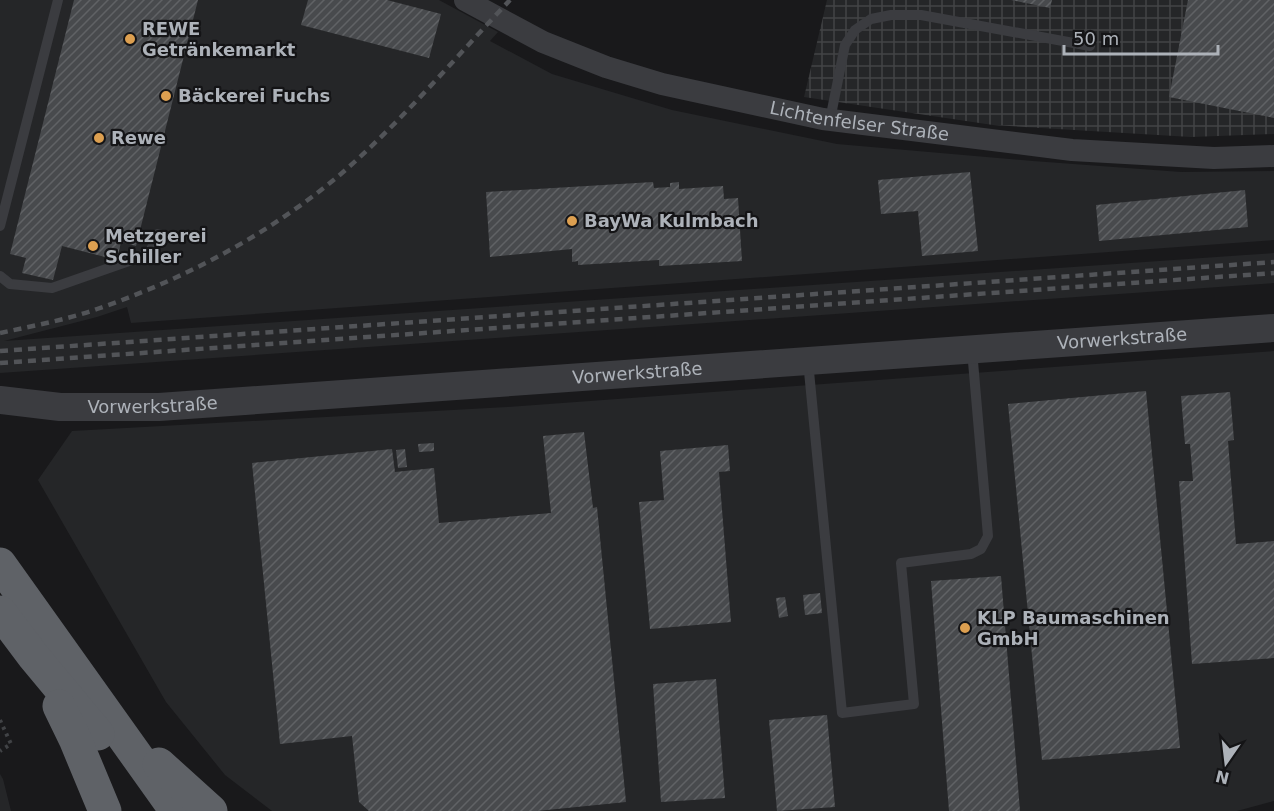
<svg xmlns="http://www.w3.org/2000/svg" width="1274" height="811" font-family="'DejaVu Sans',sans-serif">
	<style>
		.built { fill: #252628 }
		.industrial { fill: url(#industrial-grid) }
		.building { fill: url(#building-hatch) }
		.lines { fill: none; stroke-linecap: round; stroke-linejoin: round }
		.path { stroke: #414346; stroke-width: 4; stroke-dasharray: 3 4.5; stroke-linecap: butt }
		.service { stroke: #3b3c40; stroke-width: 10 }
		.minor { stroke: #3b3c40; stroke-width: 22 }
		.tertiary { stroke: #3b3c40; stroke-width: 28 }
		.trunk { stroke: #5f6267; stroke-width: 33 }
		.rail { stroke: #525458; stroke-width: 4.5; stroke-dasharray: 8 6; stroke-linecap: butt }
		.poi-dot { fill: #dc9f50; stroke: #141416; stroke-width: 2 }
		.labels { text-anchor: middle; stroke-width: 4.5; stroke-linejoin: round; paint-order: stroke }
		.poi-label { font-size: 18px; font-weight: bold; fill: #adb2b9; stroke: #141416; text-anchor: start }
		.street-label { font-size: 18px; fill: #adb2b9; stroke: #141416 }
	</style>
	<defs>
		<pattern id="industrial-grid" width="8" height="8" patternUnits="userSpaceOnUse" patternTransform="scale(1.5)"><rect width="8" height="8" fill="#252628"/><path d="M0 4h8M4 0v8" fill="none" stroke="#424345"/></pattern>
		<pattern id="building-hatch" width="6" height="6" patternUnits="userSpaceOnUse" patternTransform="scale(1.5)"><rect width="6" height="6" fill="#484a4d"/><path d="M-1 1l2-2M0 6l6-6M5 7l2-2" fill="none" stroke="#606265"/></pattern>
	</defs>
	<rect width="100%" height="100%" fill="#19191b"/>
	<g class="built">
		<path d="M0,0H439L498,32L490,41L552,74L672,110L837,144L1033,161L1181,172L1274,171V240L131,323L127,307L97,317L4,341L1274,253V283L0,373Z"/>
		<path d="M1274,351V801L1237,811H272L225,775L166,702L38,480L72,431L507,407Z"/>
		<path d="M0,774L3,779L11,811H0Z"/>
	</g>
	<path class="industrial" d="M827,0H1274V134L1191,137L993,125L804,97Z"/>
	<g class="building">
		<path d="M74,0H198L136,246L121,242L117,260L62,246L53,280L22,273L26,258L10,254Z"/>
		<path d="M308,0H387L441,14L429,58L301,25Z"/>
		<path d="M1011,0H1052L1050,8Z"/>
		<path d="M1188,0H1274V118L1169,97Z"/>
		<path d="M970,172L978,251L922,256L918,211L881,214L878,180Z"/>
		<path d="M653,182L654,188L670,187V183L679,182V189L723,186L724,199L738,198L742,261L659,266V260L578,265V261L572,262V249L490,257L486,192Z"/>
		<path d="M1245,190L1248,227L1099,241L1096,205Z"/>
		<path d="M1146,391L1180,748L1042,760L1008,404Z"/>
		<path d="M1230,392L1234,440L1228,441L1236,544L1274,541V658L1192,664L1179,481H1193L1190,444H1185L1181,396Z"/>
		<path d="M584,432L593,508L597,507L626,802L537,811H369L359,802L352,736L280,744L252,463L392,449L395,472L434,468L439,523L551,513L543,436Z"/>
		<path d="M434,443V451L419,452L418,444Z"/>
		<path d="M728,445L730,471L719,472L731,622L650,629L639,502L664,500L660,451Z"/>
		<path d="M405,449L407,467L398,468L396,450Z"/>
		<path d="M1001,576L1020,811H949L931,581Z"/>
		<path d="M820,593L822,613L805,615L803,595Z"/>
		<path d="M785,597L788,616L779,618L776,598Z"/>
		<path d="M716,679L725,798L661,802L653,684Z"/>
		<path d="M827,715L835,807L777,811L769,720Z"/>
	</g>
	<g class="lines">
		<path class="path" d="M0,720L11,744L0,751"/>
		<g class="service">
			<path d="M830,120L845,45L855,30L871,19L891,15H921L1090,46"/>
			<path d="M0,226L58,0"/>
			<path d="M0,276L10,284L52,288L149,254L158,234"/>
			<path d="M808,361L842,713L914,704L901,563L971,554L981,549L988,536L972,350"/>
		</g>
		<path class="minor" id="s1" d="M465,0L543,42L606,67L662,84L823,119L1072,150L1214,158L1274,156"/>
		<path class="tertiary" id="s2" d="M0,400L60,407H159L1274,328"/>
		<g class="trunk">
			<path d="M0,564L176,811"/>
			<path d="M0,612L34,657L98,734"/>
			<path d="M59,706L75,739L105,811"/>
			<path d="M159,764L211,811"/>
		</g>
		<g class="rail">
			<path d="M0,333C32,326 66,320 97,309C185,279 271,233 342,173C403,120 455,58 510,0"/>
			<path d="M0,351L1274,262"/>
			<path d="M0,363L1274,273"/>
		</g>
	</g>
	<g class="poi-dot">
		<circle cx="130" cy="39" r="6"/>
		<circle cx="166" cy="96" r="6"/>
		<circle cx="99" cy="138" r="6"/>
		<circle cx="572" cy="221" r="6"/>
		<circle cx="93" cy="246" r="6"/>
		<circle cx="965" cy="628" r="6"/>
	</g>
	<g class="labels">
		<g class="poi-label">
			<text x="142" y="35">REWE<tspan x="142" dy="21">Getränkemarkt</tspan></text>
			<text x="178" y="102">Bäckerei Fuchs</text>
			<text x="111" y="144">Rewe</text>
			<text x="584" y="227">BayWa Kulmbach</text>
			<text x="105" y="242">Metzgerei<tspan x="105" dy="21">Schiller</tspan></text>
			<text x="977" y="624">KLP Baumaschinen<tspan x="977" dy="21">GmbH</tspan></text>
		</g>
		<g class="street-label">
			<text dy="6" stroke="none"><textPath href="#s1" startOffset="416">Lichtenfelser Straße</textPath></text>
			<text dy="6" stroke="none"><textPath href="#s2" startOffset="1125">Vorwerkstraße</textPath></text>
			<text dy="6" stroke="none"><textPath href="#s2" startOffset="639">Vorwerkstraße</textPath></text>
			<text dy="6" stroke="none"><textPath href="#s2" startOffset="153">Vorwerkstraße</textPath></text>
		</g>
	</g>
	<g transform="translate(1226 763) rotate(194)" stroke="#141416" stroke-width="4.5" paint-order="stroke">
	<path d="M0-4.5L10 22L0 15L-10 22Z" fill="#adb2b9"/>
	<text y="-9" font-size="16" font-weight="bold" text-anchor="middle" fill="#adb2b9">N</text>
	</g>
	<path d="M1064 45v9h154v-9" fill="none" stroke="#adb2b9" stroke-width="3"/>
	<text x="1073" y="45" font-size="18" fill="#adb2b9" stroke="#141416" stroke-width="4.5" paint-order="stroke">50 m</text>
</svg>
